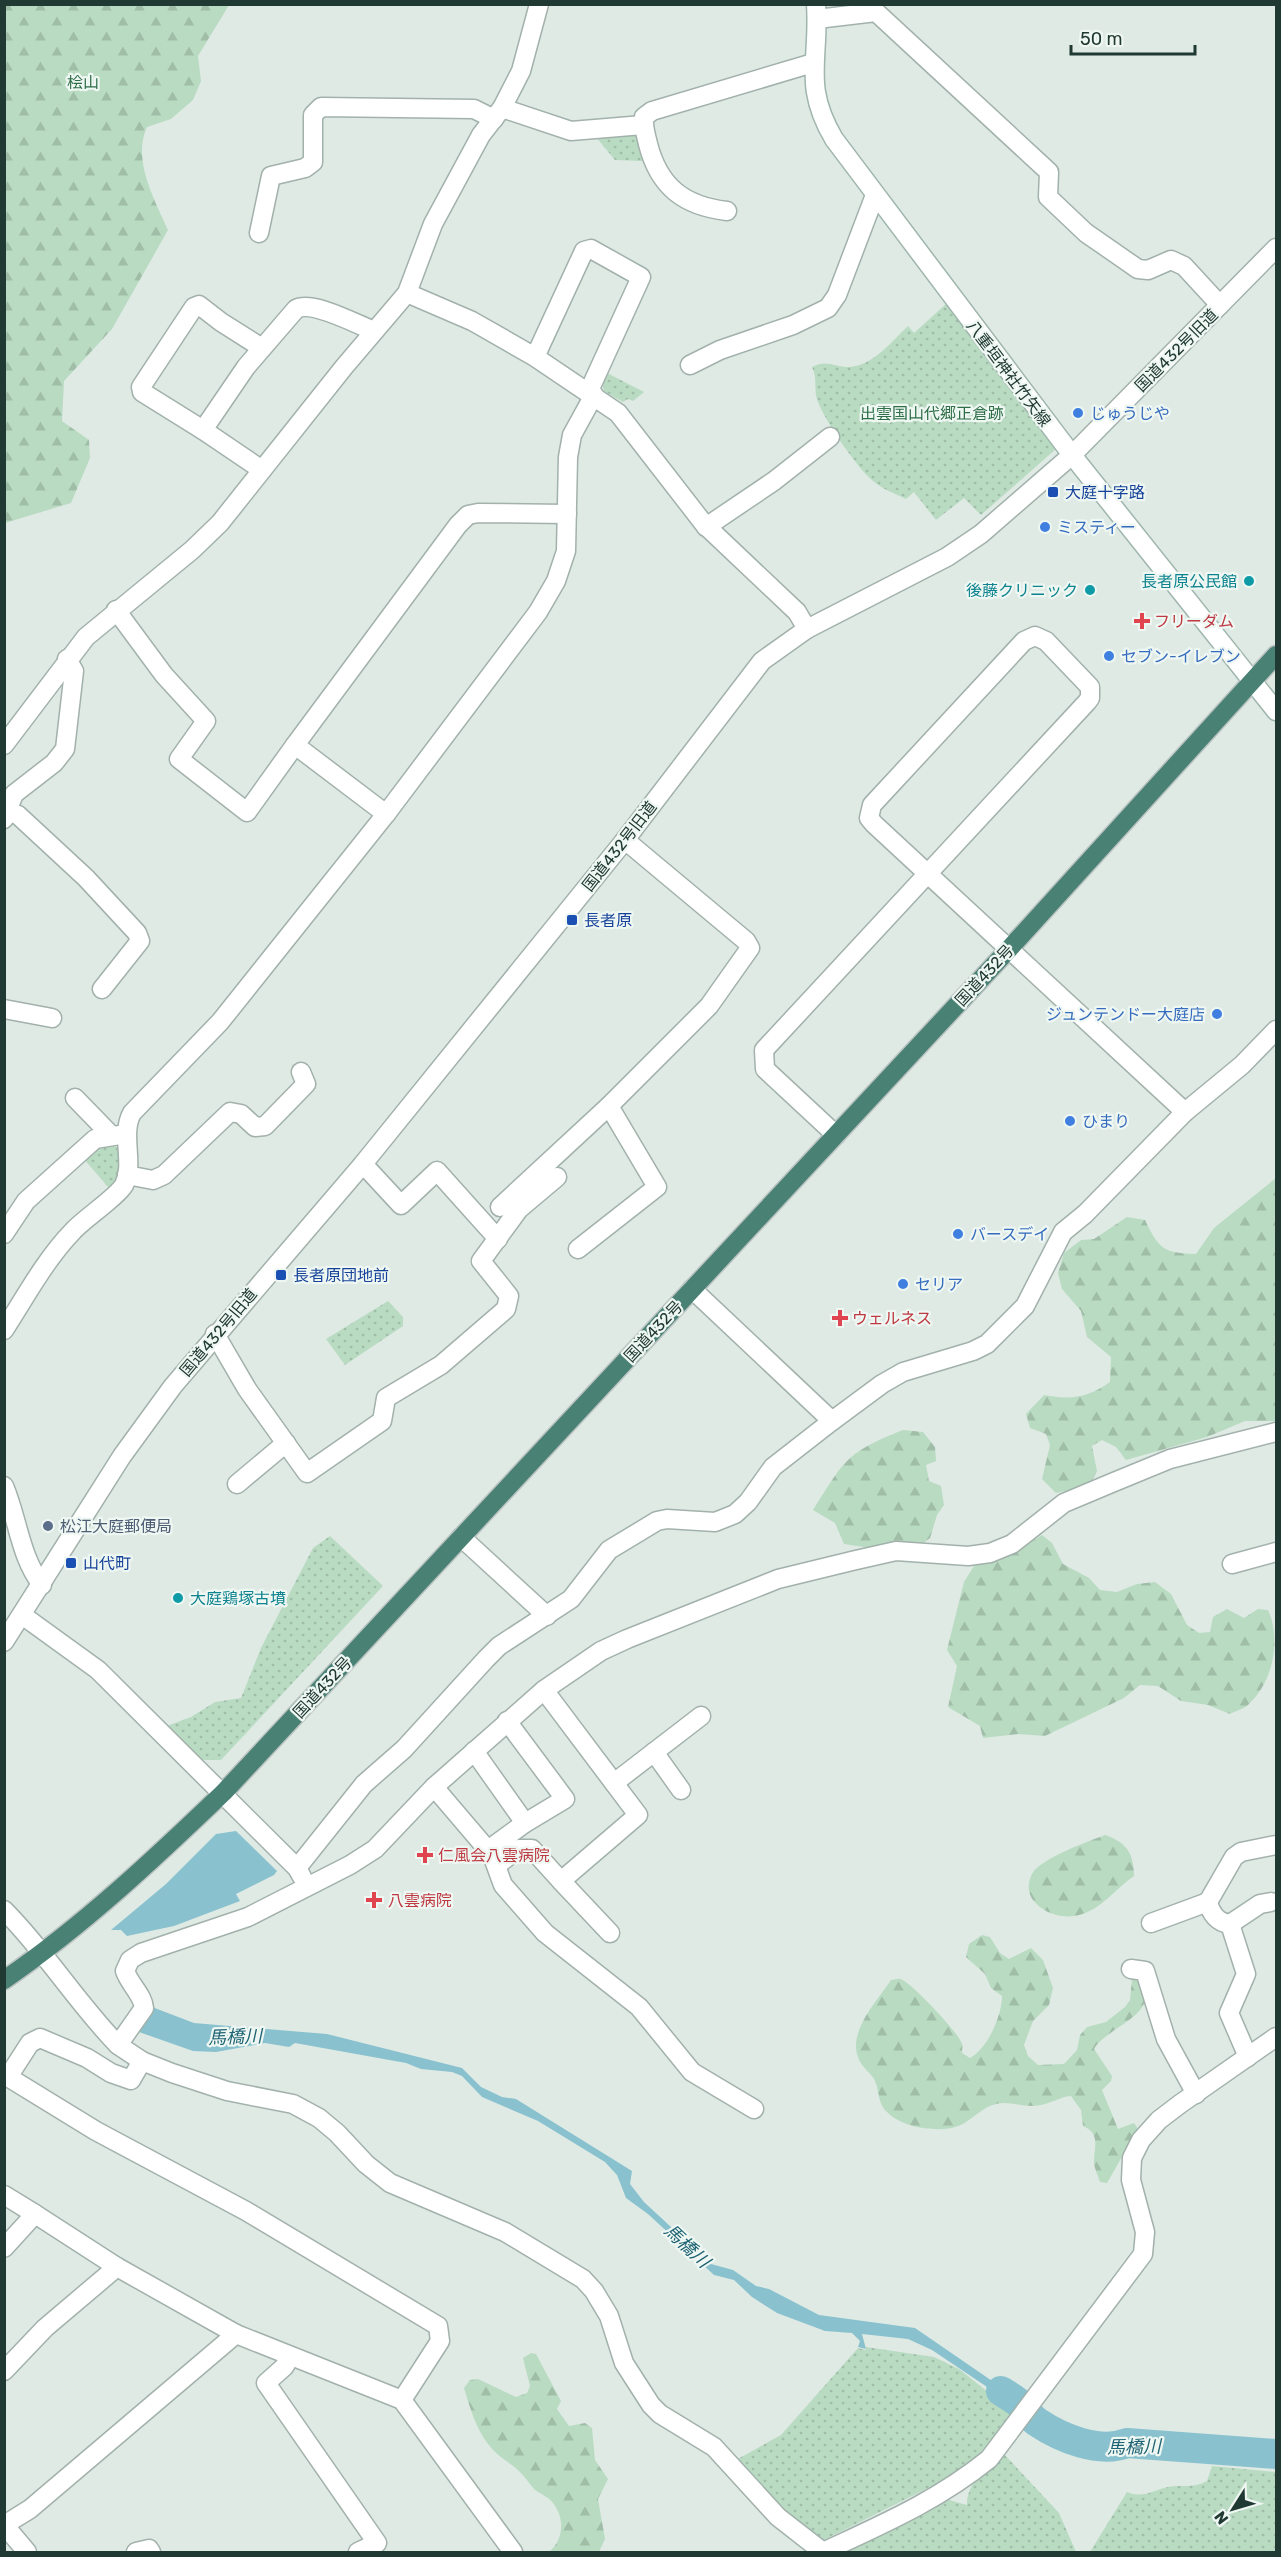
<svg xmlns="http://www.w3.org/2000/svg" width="1281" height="2557" font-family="Rubik,'Noto Sans JP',sans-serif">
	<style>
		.grass { fill: url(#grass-dots) }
		.forest { fill: url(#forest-firs) }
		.water { fill: #89c2ce }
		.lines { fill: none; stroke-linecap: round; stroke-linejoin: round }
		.river { stroke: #89c2ce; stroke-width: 30 }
		.minor-casing { stroke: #a2b1ac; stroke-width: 21 }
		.tertiary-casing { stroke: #a2b1ac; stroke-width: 21 }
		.secondary-casing { stroke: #9fb5ad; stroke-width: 21 }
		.trunk-casing { stroke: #bcc4c2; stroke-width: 21 }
		.minor { stroke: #fff; stroke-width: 18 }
		.tertiary { stroke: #fff; stroke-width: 18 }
		.secondary { stroke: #fff; stroke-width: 18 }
		.trunk { stroke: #4a8175; stroke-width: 18 }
		.shop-dot { fill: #3f7fe0; stroke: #eff7f3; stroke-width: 2 }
		.transit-dot { fill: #1a4fb4; stroke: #eff7f3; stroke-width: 2 }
		.culture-dot { fill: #0f9aa8; stroke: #eff7f3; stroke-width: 2 }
		.health-dot { fill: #e0444e; stroke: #eff7f3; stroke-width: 2 }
		.service-dot { fill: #5c6f8a; stroke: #eff7f3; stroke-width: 2 }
		.labels { text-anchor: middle; stroke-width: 4.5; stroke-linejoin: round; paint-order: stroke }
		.park-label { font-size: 16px; fill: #2d6e47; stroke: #eff7f3 }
		.street-label { font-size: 16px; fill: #213933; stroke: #eff7f3 }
		.shop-label { font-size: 16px; fill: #366cbe; stroke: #eff7f3; text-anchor: start }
		.transit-label { font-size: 16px; fill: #164399; stroke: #eff7f3; text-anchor: start }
		.culture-label { font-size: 16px; fill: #0d838f; stroke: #eff7f3; text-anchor: end }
		.health-label { font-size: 16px; fill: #be3a42; stroke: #eff7f3; text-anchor: start }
		.service-label { font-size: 16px; fill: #4e5e75; stroke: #eff7f3; text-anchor: start }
		.water-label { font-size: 18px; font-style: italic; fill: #1e6373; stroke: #eff7f3 }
	</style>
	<defs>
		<pattern id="grass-dots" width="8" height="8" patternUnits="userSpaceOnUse" patternTransform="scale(1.5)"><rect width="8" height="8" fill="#b9dbc2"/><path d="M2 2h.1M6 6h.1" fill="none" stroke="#9fbda7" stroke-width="1.8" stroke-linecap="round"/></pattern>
		<pattern id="forest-firs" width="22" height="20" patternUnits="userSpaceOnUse" patternTransform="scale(1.5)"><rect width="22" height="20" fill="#b9dbc2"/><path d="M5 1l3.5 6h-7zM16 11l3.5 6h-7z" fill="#9fbda7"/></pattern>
	</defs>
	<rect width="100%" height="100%" fill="#dfeae5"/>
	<g class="grass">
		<path d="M633,133L641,139L646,156L642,161L615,160L596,137Z"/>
		<path d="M947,303L1057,448L981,515L964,498L936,520L914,492L906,499C896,494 882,489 873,481C858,469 825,421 818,402C813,390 818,379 812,367C827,359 834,367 849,367C873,366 892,341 908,326L914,333Z"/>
		<path d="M607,373L644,392L633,401L628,399L623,402L604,391L603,382Z"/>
		<path d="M102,1143L114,1144L119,1150C121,1164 121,1179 109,1188L83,1158Z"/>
		<path d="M388,1301L403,1317V1326L345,1365L326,1339Z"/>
		<path d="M330,1536L383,1586L221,1760H200L167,1726L191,1717L215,1702L241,1698L261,1648L313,1548Z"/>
		<path d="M866,2347L934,2357L959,2369L1013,2412L974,2462L942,2481L824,2540C788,2519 764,2490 736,2460L781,2435L858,2348L866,2350Z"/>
		<path d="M1002,2452L1059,2513L1076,2552H839L932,2503L949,2500L967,2505C966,2484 988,2466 1002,2452Z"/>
		<path d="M1212,2466L1276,2472V2552H1090L1127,2492C1142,2498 1150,2492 1164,2488C1180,2483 1190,2490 1207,2481Z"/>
	</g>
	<g class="forest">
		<path d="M5,4L229,5L198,56L201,81L193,100L171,119L147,127C132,159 154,199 168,230L112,329L64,381L62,421L89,440L90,458L71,503L5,523Z"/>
		<path d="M1276,1178V1421H1245L1207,1437L1126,1460L1116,1447L1102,1440L1092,1446L1097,1471L1089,1486L1056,1493L1042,1479L1050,1445L1046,1434L1030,1428L1026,1414L1044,1395C1070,1400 1088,1398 1110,1382L1111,1357L1087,1337L1081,1311L1062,1289L1058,1273L1064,1253L1081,1240L1094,1239L1127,1217L1145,1220C1159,1249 1163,1253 1196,1254L1214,1228Z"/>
		<path d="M903,1430L923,1432L935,1447L936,1461L926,1465L929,1481L941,1486L944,1505L937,1515L930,1538L922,1544L890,1543L870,1548L844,1544L835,1523L813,1510C845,1460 845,1453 903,1430Z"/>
		<path d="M1042,1535L1052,1543L1063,1564L1089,1578L1100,1590L1117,1592L1137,1584L1155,1582L1171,1594L1187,1625L1199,1633L1210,1632L1213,1617L1227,1609L1244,1618L1258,1609L1268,1610C1281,1638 1274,1680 1250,1703C1246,1708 1236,1711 1230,1714L1208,1705L1181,1701L1158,1686L1140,1685L1124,1698L1045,1736L1018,1734L983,1738L980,1726L948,1707L957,1666L947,1650L964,1582L974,1566L1015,1551Z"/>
		<path d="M1105,1835C1126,1842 1134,1853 1134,1876C1115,1889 1102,1909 1079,1915C1056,1922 1017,1903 1032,1874C1041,1858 1087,1842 1105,1835Z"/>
		<path d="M982,1935L990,1937L1000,1953L1009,1959L1031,1948L1043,1960L1053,1988L1049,2005L1033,2021L1024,2045L1028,2056L1038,2065L1064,2064L1077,2050L1080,2035L1087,2027L1106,2022L1125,2007L1130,2000L1132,1979L1141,1980C1142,1985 1146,1993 1145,1999C1144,2018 1103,2032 1094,2049L1112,2076L1111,2081L1102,2090L1118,2129L1134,2123L1138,2129L1107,2183L1100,2182C1098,2175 1094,2168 1094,2162C1094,2146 1101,2134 1083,2126L1081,2110L1071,2096C1061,2096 1048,2106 1032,2106C1020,2106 1007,2101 996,2104C982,2107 973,2119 961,2125C941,2134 902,2128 887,2112C877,2103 880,2090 874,2079C869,2071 861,2067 858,2057C848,2031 878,2000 891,1980C893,1980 899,1978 900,1979C909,1980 960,2034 962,2044C963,2047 962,2050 962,2053L970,2058C988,2048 1002,2015 1002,1996L991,1988L985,1974L966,1957L969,1944Z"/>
		<path d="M531,2353L536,2354L561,2401L557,2409L569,2426L585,2423L592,2428L595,2460L608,2479L598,2499L605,2539L599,2552H549C564,2539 565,2519 553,2503C549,2497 540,2494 534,2489C529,2483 525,2477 519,2471C508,2461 499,2458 488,2444C475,2427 470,2407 464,2388L470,2380L478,2379L516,2397L527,2393L530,2386L523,2358Z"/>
	</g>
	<g class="water">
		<path d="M236,1831L277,1871L274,1875L236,1894L240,1901L174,1926L127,1936L121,1930H111L166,1884L216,1834Z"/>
		<path d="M152,2007L194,2023L327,2034L462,2068L481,2087L502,2097L516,2099L632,2171L630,2184L644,2202L711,2264L733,2270L756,2286L769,2289L819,2315L915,2328L1024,2403L1020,2409L932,2350L908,2339L862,2334L866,2349L858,2347L860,2341L852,2333L825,2331L777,2313L752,2297L734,2280L714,2275L648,2214L626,2198L617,2175L605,2162L538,2121L482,2097L462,2076L452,2072L421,2069L406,2063L295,2043L289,2047L265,2043L216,2052L193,2051L139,2032Z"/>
	</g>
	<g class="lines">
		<path class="river" d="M1001,2391C1007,2395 1015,2399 1021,2405C1026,2410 1030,2417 1037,2422C1061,2438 1099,2454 1127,2443L1276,2454"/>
		<g class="minor-casing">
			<g id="minor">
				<path d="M817,19L876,12L1049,172L1048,197L1086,233L1138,269L1148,270L1171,260L1184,266L1220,305"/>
				<path d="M502,108L571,131L643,125"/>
				<path d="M727,211C684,206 659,187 648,144C646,135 643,127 644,117L652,111L813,63"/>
				<path d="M259,233L271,176L305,168L313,162V115L321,107L474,109L494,119"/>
				<path d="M407,293L472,321L535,357L618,413L704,524L797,612L807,629"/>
				<path d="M535,357L584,251L591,249L641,277L589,391"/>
				<path d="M690,365L720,350L793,325L828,308L837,295L875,195"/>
				<path d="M203,430L142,392L141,387L194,307L199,305L221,322L262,348"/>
				<path d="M262,470L203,430L246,367L296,309C312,300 356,324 374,331"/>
				<path d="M706,527L774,481L830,437"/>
				<path d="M116,610L164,675L206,721L179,759L247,812L295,745"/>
				<path d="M4,745L86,637L192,550L220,523L344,367L407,293L433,224L481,135L502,108L521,71L539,4"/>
				<path d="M4,810L18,815L86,878L137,933L140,941L102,989"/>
				<path d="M386,814L295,745L458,525L468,515L478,513L567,514"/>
				<path d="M4,819L14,794L54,763L65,749L74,671L67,659"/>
				<path d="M4,1009L52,1018"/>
				<path d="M75,1098L110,1134"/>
				<path d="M609,1106L709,1006L750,948L746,941L625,840"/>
				<path d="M836,1135L765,1069L764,1050L1087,702L1090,698V687L1046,641L1035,636L1024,641L872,805L869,818L874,824L1185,1112"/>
				<path d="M363,1164L401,1205L437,1171L498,1239"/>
				<path d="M127,1175L153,1180L164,1175L230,1112L241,1114L255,1127L265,1126L306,1084L301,1072"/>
				<path d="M500,1207L609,1106L657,1187L578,1249"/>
				<path d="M4,1234L26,1201L95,1139L126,1134"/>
				<path d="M692,1289L832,1421L882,1384L903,1372L973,1351L987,1344L1025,1306L1063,1232L1085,1214L1185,1112L1242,1065L1276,1030"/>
				<path d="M4,1330C26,1296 45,1260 73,1231C85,1218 117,1197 124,1185C135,1163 120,1135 132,1113L220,1022L386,814L538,612L556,581L566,551L568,457L572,435L594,395"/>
				<path d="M215,1334L247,1389L307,1473L382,1421L386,1398L441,1365L506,1309L509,1296L481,1261L519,1209L557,1177"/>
				<path d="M237,1484L286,1443"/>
				<path d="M4,1486C18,1519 20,1557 42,1585"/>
				<path d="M461,1537L547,1616"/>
				<path d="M1232,1564L1276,1552"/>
				<path d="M22,1615L98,1670L297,1868L302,1877"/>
				<path d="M544,1690L638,1815L561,1881L610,1933"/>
				<path d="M474,1751L525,1823"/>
				<path d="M654,1752L681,1790"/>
				<path d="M614,1783L701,1716"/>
				<path d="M434,1787L492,1855L503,1885L545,1933L639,2007L692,2072L754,2109"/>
				<path d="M488,1850L525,1823L565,1799L507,1721"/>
				<path d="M497,1865L518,1849H532L561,1881"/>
				<path d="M297,1868L364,1784L404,1749L486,1659L499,1646L571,1599L609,1550L657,1521L667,1519L715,1522L735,1514L748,1502L773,1467L832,1421"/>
				<path d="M1151,1923L1208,1902"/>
				<path d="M1230,1924L1260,1904L1271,1902"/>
				<path d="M1131,1969L1145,1971L1166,2039L1196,2094"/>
				<path d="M1248,2057L1229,2013L1246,1974L1230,1924C1218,1923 1211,1914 1208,1902L1234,1857L1241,1852L1276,1845"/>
				<path d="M142,2061L131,2080L111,2073L87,2058L40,2038L30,2043L8,2077L96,2131L246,2211L438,2326L440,2341L402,2400"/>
				<path d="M4,2195L35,2214"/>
				<path d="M4,2248L35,2214L117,2267"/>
				<path d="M290,2357L284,2367L266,2383L377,2543L358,2552"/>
				<path d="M4,2371L45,2328L117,2267L236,2334L402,2400L513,2552"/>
				<path d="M4,2525L30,2509L236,2334"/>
				<path d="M6,2527L27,2552"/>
				<path d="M136,2552L149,2549L151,2552"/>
				<path d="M823,2552L778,2517L714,2447L660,2414L651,2405L624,2363L609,2316L594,2291L583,2279L505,2232L390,2183L366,2164L337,2133L319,2118L293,2104L227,2091L172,2073L142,2061L118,2045L144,2008C143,1995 130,1985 125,1971L130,1960L141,1953L248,1917L350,1865L375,1849L434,1787L544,1690L601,1651L627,1639L778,1579L856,1560L896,1551L968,1556L990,1553L1012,1544L1064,1503L1114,1482L1170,1459L1276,1432"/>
				<path d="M823,2552C883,2524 937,2501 989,2459L1143,2254L1145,2232L1131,2180L1132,2158L1141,2140L1159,2120L1180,2104L1276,2037"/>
			</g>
		</g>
		<g class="tertiary-casing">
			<g id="tertiary">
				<path d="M4,1642L122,1456L173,1386L363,1164L625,840L762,661L807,629L947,557L981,534L1072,455L1276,248"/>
				<path d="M4,1910C46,1952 77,2003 118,2045"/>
			</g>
		</g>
		<g class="secondary-casing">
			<path id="secondary" d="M816,4C820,60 802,85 834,139L1072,455L1276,711"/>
		</g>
		<g class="trunk-casing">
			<path id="trunk" d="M4,1980C84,1925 154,1859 224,1792L1009,949L1276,655"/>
		</g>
		<use href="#minor" class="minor"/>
		<use href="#tertiary" class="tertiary"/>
		<use href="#secondary" class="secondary"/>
		<use href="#trunk" class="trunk"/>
	</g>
	<g class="shop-dot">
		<circle cx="1078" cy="413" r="6"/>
		<circle cx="1045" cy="527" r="6"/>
		<circle cx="1109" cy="656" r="6"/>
		<circle cx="1217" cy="1014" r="6"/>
		<circle cx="1070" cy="1121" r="6"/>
		<circle cx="958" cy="1234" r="6"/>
		<circle cx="903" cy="1284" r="6"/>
	</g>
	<g class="transit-dot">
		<rect x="1047" y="486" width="12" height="12" rx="3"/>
		<rect x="566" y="914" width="12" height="12" rx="3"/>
		<rect x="275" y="1269" width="12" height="12" rx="3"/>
		<rect x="65" y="1557" width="12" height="12" rx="3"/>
	</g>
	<g class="culture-dot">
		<circle cx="1249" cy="581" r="6"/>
		<circle cx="1090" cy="590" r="6"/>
		<circle cx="178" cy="1598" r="6"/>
	</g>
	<g class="health-dot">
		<path d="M1139 612h6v6h6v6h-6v6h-6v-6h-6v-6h6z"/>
		<path d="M837 1309h6v6h6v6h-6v6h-6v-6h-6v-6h6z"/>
		<path d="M422 1846h6v6h6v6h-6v6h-6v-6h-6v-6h6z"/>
		<path d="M371 1891h6v6h6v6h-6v6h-6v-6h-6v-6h6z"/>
	</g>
	<circle class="service-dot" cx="48" cy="1526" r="6"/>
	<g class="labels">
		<g class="park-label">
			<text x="83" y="88">桧山</text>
			<text x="932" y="419">出雲国山代郷正倉跡</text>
		</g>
		<g class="street-label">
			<text transform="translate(1176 350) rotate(-45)" y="6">国道432号旧道</text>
			<text transform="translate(1009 373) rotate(53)" y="6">八重垣神社竹矢線</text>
			<text transform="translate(619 846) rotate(-52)" y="6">国道432号旧道</text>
			<text transform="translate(984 975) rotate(-47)" y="6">国道432号</text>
			<text transform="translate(653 1331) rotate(-47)" y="6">国道432号</text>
			<text transform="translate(218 1332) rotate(-50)" y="6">国道432号旧道</text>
			<text transform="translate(322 1687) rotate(-47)" y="6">国道432号</text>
		</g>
		<g class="shop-label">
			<text x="1090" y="419">じゅうじや</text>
			<text x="1057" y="533">ミスティー</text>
			<text x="1121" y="662">セブン-イレブン</text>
			<text x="1205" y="1020" text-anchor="end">ジュンテンドー大庭店</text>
			<text x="1082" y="1127">ひまり</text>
			<text x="970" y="1240">バースデイ</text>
			<text x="915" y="1290">セリア</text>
		</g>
		<g class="transit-label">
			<text x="1065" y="498">大庭十字路</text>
			<text x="584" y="926">長者原</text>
			<text x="293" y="1281">長者原団地前</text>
			<text x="83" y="1569">山代町</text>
		</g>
		<g class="culture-label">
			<text x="1237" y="587">長者原公民館</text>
			<text x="1078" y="596">後藤クリニック</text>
			<text x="190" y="1604" text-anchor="start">大庭鶏塚古墳</text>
		</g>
		<g class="health-label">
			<text x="1154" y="627">フリーダム</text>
			<text x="852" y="1324">ウェルネス</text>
			<text x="438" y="1861">仁風会八雲病院</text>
			<text x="388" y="1906">八雲病院</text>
		</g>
		<g class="service-label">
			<text x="60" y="1532">松江大庭郵便局</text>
		</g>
		<g class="water-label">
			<text transform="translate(235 2037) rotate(-2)" y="6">馬橋川</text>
			<text transform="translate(687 2246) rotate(43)" y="6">馬橋川</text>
			<text transform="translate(1134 2447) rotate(-1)" y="6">馬橋川</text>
		</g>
	</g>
	<rect width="1281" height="2557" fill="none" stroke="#213933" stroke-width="12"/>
	<g transform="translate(1233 2509) rotate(233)" stroke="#eff7f3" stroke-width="4.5" paint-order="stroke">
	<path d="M0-4.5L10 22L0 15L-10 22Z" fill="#213933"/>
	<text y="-9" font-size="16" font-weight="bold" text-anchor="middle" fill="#213933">N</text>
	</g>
	<path d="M1071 45v9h124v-9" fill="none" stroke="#213933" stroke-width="3"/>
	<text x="1080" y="45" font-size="18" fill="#213933" stroke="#eff7f3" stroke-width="4.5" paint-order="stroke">50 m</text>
</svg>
